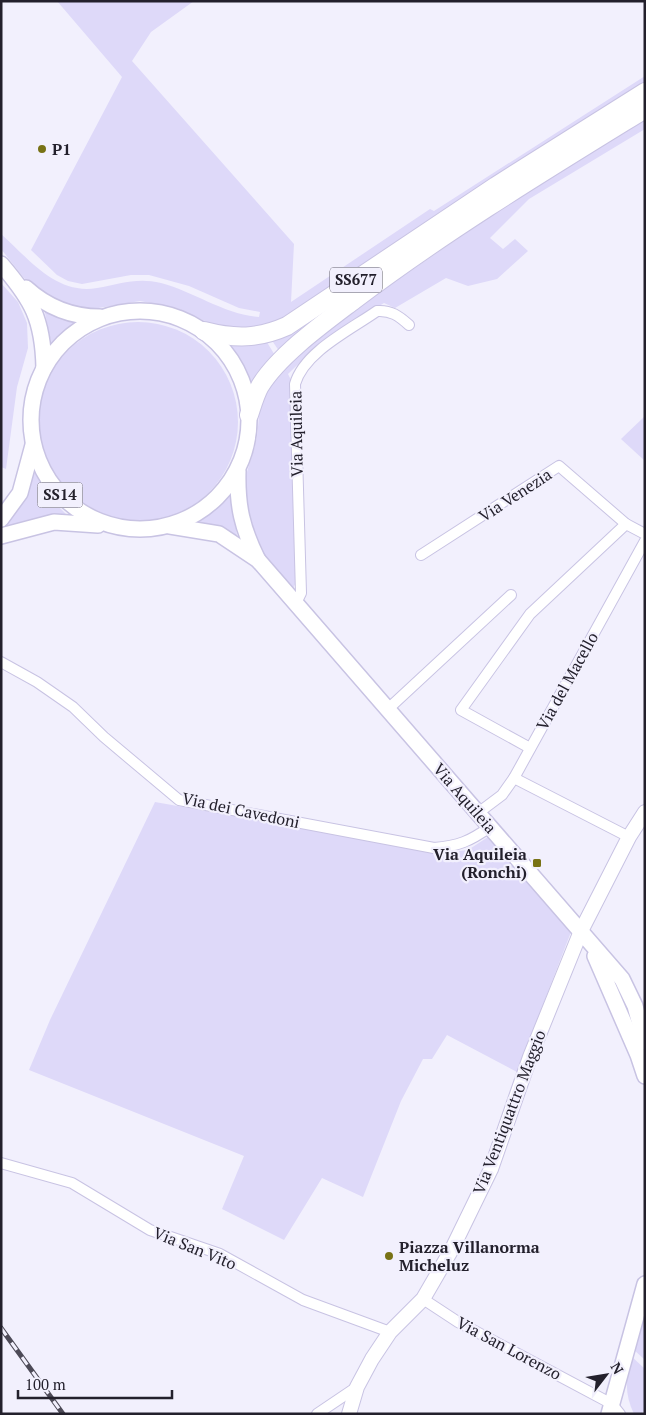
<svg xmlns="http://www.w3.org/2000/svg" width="646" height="1415" font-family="'PT Serif',serif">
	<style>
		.green { fill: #ded9f9 }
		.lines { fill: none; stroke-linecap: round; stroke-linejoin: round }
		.street-casing { stroke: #c8c3e3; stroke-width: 12 }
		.secondary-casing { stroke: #c8c3e3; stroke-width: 16 }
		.primary-casing { stroke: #c8c3e3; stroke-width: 18 }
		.highway-casing { stroke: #c8c3e3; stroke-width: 20 }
		.street { stroke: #fff; stroke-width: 10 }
		.secondary { stroke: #fff; stroke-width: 14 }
		.primary { stroke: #fff; stroke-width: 15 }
		.highway { stroke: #fff; stroke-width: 18 }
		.rail-casing { stroke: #4d4a57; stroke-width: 5 }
		.rail { stroke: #f2f0fd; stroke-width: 3; stroke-dasharray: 9; stroke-linecap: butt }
		.poi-dot { fill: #787215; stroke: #f2f0fd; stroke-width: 2 }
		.labels { text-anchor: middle; stroke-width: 4.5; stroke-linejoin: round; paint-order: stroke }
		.shield { fill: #f2f0fd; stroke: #615e6b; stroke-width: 1 }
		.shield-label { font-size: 15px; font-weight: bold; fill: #23202c }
		.poi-label { font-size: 16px; font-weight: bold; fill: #23202c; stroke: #f2f0fd; text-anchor: start }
		.street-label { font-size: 16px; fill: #23202c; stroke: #f2f0fd }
	</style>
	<rect width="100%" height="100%" fill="#f2f0fd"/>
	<g class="green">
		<path d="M57,1H194L151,32L132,61L294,244L291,302L430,209L434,211L645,76V85L437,214L298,314L278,323L243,330L211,324L177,308L140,301L87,310L63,307L42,295L24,278L1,249V234C29,259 56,295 97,288C120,284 137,277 161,283C195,292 223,314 259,317L260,312L239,308L189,286L149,275H131L82,284L68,281L57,275L31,250L122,77Z"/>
		<path d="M645,116V129L529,199L490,238L503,249L515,239L528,251L497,279L468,286L446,278L395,308L384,303L320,343L288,374L291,380L296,583L293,588C269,561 242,534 243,494C244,474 254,455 257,436C260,418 257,400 268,385C296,346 362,304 403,276C482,222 563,168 645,116Z"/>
		<path d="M1,283L18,302L27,323L28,348L17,387L6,469L1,467Z"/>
		<path d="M44,308L79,323L61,336L52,347Z"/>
		<circle cx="138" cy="422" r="100"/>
		<path d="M302,327L305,330L281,354L271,339Z"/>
		<path d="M265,339L276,357L250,391L238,366L219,342Z"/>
		<path d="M645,416V461L621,439Z"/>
		<path d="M33,470L48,496L66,514L2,530L1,528L14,514Z"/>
		<path d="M228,493L231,495L237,535L235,537L197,523Z"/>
		<path d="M155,802L441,853L468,850L488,837L571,932L517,1072L447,1035L432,1059H423L401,1101L363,1197L322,1178L284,1240L222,1209L244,1156L29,1070L50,1020Z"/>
		<path d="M645,1302V1360L633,1349Z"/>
		<path d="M631,1356L645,1369V1410L641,1414H634C624,1394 626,1376 631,1356Z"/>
	</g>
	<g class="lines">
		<g class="street-casing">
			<g id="street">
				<path d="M421,555L559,466L626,524"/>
				<path d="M296,603L301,593L295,384C304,352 350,330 377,311C391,310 399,316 409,325"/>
				<path d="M1,662L37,682L73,707L104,737L179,800L434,848C459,846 470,841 490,827"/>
				<path d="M388,709L511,595"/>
				<path d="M530,748L461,710L530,614L626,524L645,534"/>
				<path d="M514,778L629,837"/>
				<path d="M478,813L502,795L514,778L645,541"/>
				<path d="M1,1163L72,1183L150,1230L220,1254L303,1300L390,1332"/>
				<path d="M423,1299L458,1322L612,1404L620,1414"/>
				<path d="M317,1414L357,1387"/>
			</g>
		</g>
		<g class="secondary-casing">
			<path id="secondary" d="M349,1414L357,1387L372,1359L390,1332L423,1299L452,1249L491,1169L530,1057L581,931L629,837L645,812"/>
		</g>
		<g class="primary-casing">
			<g id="primary">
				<path d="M1,264C32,300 43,319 44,368"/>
				<path d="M26,288C48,308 72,317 100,317"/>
				<circle cx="140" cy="420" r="109"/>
				<path d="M238,471C237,506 242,528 258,560"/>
				<path d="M1,519L20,493L33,445"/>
				<path d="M170,526L219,534L258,560L622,979L635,1006L645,1042"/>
				<path d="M1,536L54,522L98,525"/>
				<path d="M595,956L638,1055L645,1076"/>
				<path d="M609,1414L645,1284"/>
			</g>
		</g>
		<g class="highway-casing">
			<g id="highway">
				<path d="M204,331C235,339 258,339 287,326L496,186L645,92"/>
				<path d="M249,415C252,406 255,395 260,386C279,355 325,322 354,300C447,230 546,170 645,109"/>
			</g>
		</g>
		<use href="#street" class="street"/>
		<use href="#secondary" class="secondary"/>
		<use href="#primary" class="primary"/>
		<use href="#highway" class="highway"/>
		<g class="rail-casing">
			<path id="rail" d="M1,1328L63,1414"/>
		</g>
		<use href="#rail" class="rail"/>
	</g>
	<g class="poi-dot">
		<circle cx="42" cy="149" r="5"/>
		<rect x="532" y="858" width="10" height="10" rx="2.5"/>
		<circle cx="389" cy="1256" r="5"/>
	</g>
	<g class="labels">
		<g class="shield">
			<rect x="330" y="267.5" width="52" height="25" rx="4"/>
			<rect x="37.5" y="482.5" width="45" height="25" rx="4"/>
		</g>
		<g class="shield-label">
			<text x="356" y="285">SS677</text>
			<text x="60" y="500">SS14</text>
		</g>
		<g class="poi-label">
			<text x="52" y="155">P1</text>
			<text x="527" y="860" text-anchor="end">Via Aquileia<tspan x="527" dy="18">(Ronchi)</tspan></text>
			<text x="399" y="1253">Piazza Villanorma<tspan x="399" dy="18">Micheluz</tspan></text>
		</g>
		<g class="street-label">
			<text transform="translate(296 434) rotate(-91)" y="6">Via Aquileia</text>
			<text transform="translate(515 495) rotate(-33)" y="6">Via Venezia</text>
			<text transform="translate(567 681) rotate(-61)" y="6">Via del Macello</text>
			<text transform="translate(465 798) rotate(49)" y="6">Via Aquileia</text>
			<text transform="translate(241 810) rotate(12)" y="6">Via dei Cavedoni</text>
			<text transform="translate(509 1112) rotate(-69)" y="6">Via Ventiquattro Maggio</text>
			<text transform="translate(195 1248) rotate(22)" y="6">Via San Vito</text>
			<text transform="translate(509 1348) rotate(28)" y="6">Via San Lorenzo</text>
		</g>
	</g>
	<rect width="646" height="1415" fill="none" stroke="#23202c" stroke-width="5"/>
	<g transform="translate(606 1375) rotate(59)" stroke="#f2f0fd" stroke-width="4" paint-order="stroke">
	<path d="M0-4L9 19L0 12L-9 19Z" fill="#23202c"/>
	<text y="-8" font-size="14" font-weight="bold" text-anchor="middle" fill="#23202c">N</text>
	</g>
	<path d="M18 1390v8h154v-8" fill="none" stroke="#23202c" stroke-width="2.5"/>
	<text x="25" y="1390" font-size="15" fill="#23202c" stroke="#f2f0fd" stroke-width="4" paint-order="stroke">100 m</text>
</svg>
